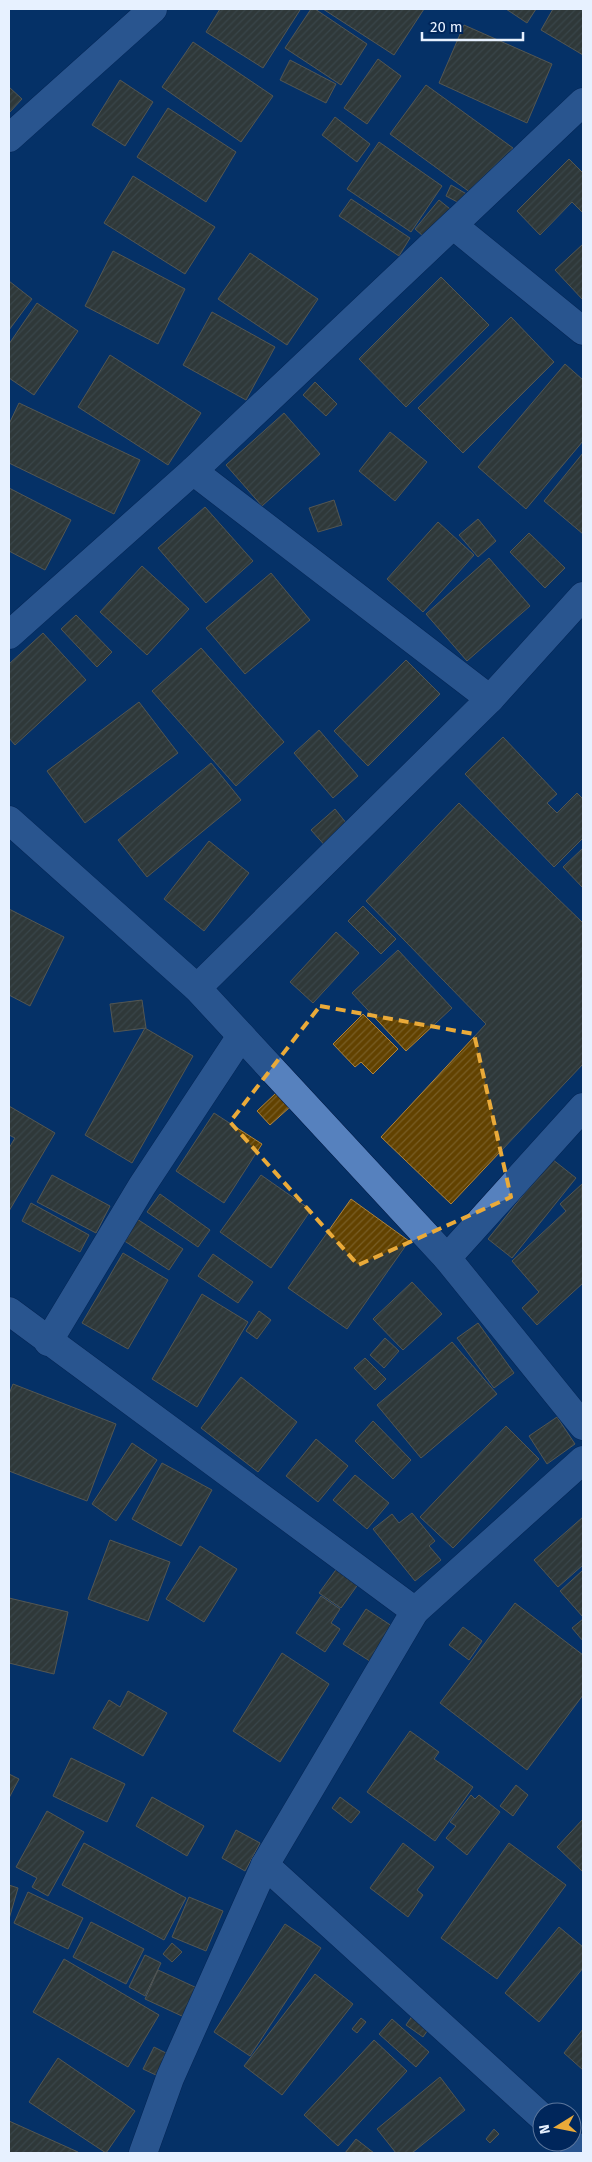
<svg xmlns="http://www.w3.org/2000/svg" width="592" height="2162" font-family="'Fira Sans',sans-serif">
	<style>
		.building { fill: url(#building-hatch); stroke: #b0833a }
		.lines { fill: none; stroke-linecap: round; stroke-linejoin: round }
		.street-casing { stroke: #001841; stroke-width: 29 }
		.street { stroke: #5681be; stroke-width: 28 }
		.marked { fill: none; stroke: #eaaa39; stroke-width: 4; stroke-dasharray: 10 6; stroke-linejoin: round }
	</style>
	<defs>
		<pattern id="building-hatch" width="6" height="6" patternUnits="userSpaceOnUse" patternTransform="scale(1.25)"><rect width="6" height="6" fill="#624200"/><path d="M-1 1l2-2M0 6l6-6M5 7l2-2" fill="none" stroke="#785e26"/></pattern>
	</defs>
	<rect width="100%" height="100%" fill="#053167"/>
	<g class="building">
		<path d="M220,9H298L300,10L263,68L206,32Z"/>
		<path d="M311,9H315L367,44L341,85L285,48Z"/>
		<path d="M323,9H424L394,55Z"/>
		<path d="M506,9H536L527,23Z"/>
		<path d="M553,9H583V55L541,30Z"/>
		<path d="M464,25L552,64L527,123L439,83Z"/>
		<path d="M193,42L273,96L241,142L162,87Z"/>
		<path d="M378,59L401,76L367,124L344,108Z"/>
		<path d="M290,60L336,84L326,103L280,80Z"/>
		<path d="M120,80L153,102L125,146L92,125Z"/>
		<path d="M426,85L513,148L478,198L390,134Z"/>
		<path d="M9,87L22,99L9,113Z"/>
		<path d="M168,108L236,152L206,202L137,157Z"/>
		<path d="M335,117L370,144L357,162L322,135Z"/>
		<path d="M379,142L442,186L411,232L347,189Z"/>
		<path d="M569,159L583,173V213L572,202L540,235L517,211Z"/>
		<path d="M133,176L215,227L185,274L104,223Z"/>
		<path d="M451,185L470,196L465,206L446,196Z"/>
		<path d="M351,199L410,238L399,256L339,216Z"/>
		<path d="M439,200L455,213L431,243L415,229Z"/>
		<path d="M583,244V300L555,270Z"/>
		<path d="M113,251L185,289L158,344L85,306Z"/>
		<path d="M250,253L318,299L287,345L218,299Z"/>
		<path d="M441,277L489,325L406,407L359,359Z"/>
		<path d="M9,281L32,299L9,330Z"/>
		<path d="M37,303L78,331L34,395L9,378V344Z"/>
		<path d="M212,312L275,347L246,400L183,365Z"/>
		<path d="M511,317L554,362L463,453L418,408Z"/>
		<path d="M110,355L201,413L168,465L78,407Z"/>
		<path d="M565,364L583,380V441L526,509L478,467Z"/>
		<path d="M315,382L337,404L326,416L303,395Z"/>
		<path d="M19,403L140,460L114,514L9,463V424Z"/>
		<path d="M284,413L320,454L262,506L226,465Z"/>
		<path d="M390,432L427,462L395,501L359,471Z"/>
		<path d="M583,453V534L544,501Z"/>
		<path d="M9,488L71,520L45,570L9,551Z"/>
		<path d="M334,500L342,525L318,532L309,508Z"/>
		<path d="M205,507L253,561L206,603L158,548Z"/>
		<path d="M478,519L496,541L478,557L459,535Z"/>
		<path d="M438,522L474,555L423,612L387,579Z"/>
		<path d="M529,533L565,568L545,588L510,552Z"/>
		<path d="M489,558L530,606L467,661L426,614Z"/>
		<path d="M142,566L189,609L147,655L100,612Z"/>
		<path d="M271,573L310,620L245,674L206,628Z"/>
		<path d="M76,615L112,652L97,667L61,629Z"/>
		<path d="M43,633L86,680L15,745L9,738V664Z"/>
		<path d="M201,648L284,742L236,786L152,691Z"/>
		<path d="M406,660L440,694L368,766L334,731Z"/>
		<path d="M139,702L178,753L85,823L47,771Z"/>
		<path d="M319,730L358,776L333,798L294,753Z"/>
		<path d="M503,737L557,794L547,803L557,813L577,793L583,799V838L554,867L465,774Z"/>
		<path d="M211,763L241,800L147,877L118,840Z"/>
		<path d="M459,803L583,923V1064L451,1204L381,1137L486,1024L366,901Z"/>
		<path d="M335,809L351,829L328,849L311,830Z"/>
		<path d="M209,841L249,873L204,931L164,899Z"/>
		<path d="M583,848V888L563,867Z"/>
		<path d="M363,906L396,939L381,954L348,921Z"/>
		<path d="M9,909L64,937L30,1006L9,995Z"/>
		<path d="M336,932L359,953L313,1003L290,982Z"/>
		<path d="M398,950L452,1008L406,1051L352,993Z"/>
		<path d="M142,1000L146,1028L114,1032L110,1004Z"/>
		<path d="M363,1014L398,1049L373,1074L361,1062L355,1067L333,1044Z"/>
		<path d="M145,1028L193,1056L132,1163L85,1135Z"/>
		<path d="M276,1093L290,1107L270,1125L257,1111Z"/>
		<path d="M9,1106L55,1133L9,1211V1148L15,1138L9,1135Z"/>
		<path d="M214,1113L262,1144L224,1203L176,1171Z"/>
		<path d="M552,1159L576,1178L512,1258L488,1239Z"/>
		<path d="M52,1175L110,1206L96,1233L37,1202Z"/>
		<path d="M261,1175L311,1210L271,1268L220,1232Z"/>
		<path d="M582,1184L583,1283L537,1325L522,1308L539,1292L512,1261L566,1211L560,1204Z"/>
		<path d="M160,1194L210,1230L198,1247L147,1212Z"/>
		<path d="M351,1199L409,1241L347,1329L288,1288Z"/>
		<path d="M31,1203L89,1235L80,1252L22,1221Z"/>
		<path d="M137,1219L183,1249L169,1270L123,1240Z"/>
		<path d="M123,1253L168,1280L128,1349L82,1323Z"/>
		<path d="M213,1254L253,1282L238,1303L198,1276Z"/>
		<path d="M412,1282L442,1314L403,1350L373,1319Z"/>
		<path d="M202,1294L248,1322L197,1407L152,1379Z"/>
		<path d="M259,1311L271,1320L257,1339L246,1331Z"/>
		<path d="M478,1323L514,1373L494,1388L457,1338Z"/>
		<path d="M385,1338L399,1351L384,1368L370,1355Z"/>
		<path d="M452,1342L497,1394L421,1458L377,1405Z"/>
		<path d="M365,1358L386,1379L375,1390L354,1368Z"/>
		<path d="M241,1377L297,1422L258,1472L201,1428Z"/>
		<path d="M13,1384L116,1424L87,1501L9,1471V1394Z"/>
		<path d="M557,1417L575,1444L547,1464L529,1436Z"/>
		<path d="M373,1421L411,1460L393,1479L355,1441Z"/>
		<path d="M506,1426L539,1459L453,1548L420,1517Z"/>
		<path d="M316,1439L348,1466L318,1502L286,1476Z"/>
		<path d="M132,1443L157,1460L116,1521L92,1504Z"/>
		<path d="M162,1463L212,1490L181,1546L132,1519Z"/>
		<path d="M355,1475L389,1503L367,1529L333,1500Z"/>
		<path d="M412,1513L435,1541L429,1546L441,1560L415,1581L373,1529L392,1514L399,1523Z"/>
		<path d="M583,1517V1565L558,1587L534,1560Z"/>
		<path d="M110,1540L170,1562L148,1621L88,1599Z"/>
		<path d="M200,1546L237,1569L204,1622L166,1599Z"/>
		<path d="M338,1567L359,1583L341,1608L319,1593Z"/>
		<path d="M583,1570V1617L560,1591Z"/>
		<path d="M321,1596L340,1609L331,1623L340,1629L325,1652L296,1633Z"/>
		<path d="M9,1598L68,1612L54,1674L9,1663Z"/>
		<path d="M515,1603L583,1655V1695L527,1770L440,1703Z"/>
		<path d="M366,1609L398,1630L376,1665L343,1644Z"/>
		<path d="M583,1619V1641L572,1628Z"/>
		<path d="M463,1627L482,1641L469,1660L449,1645Z"/>
		<path d="M282,1653L329,1684L280,1762L233,1731Z"/>
		<path d="M128,1691L167,1713L143,1756L93,1728L109,1700L120,1707Z"/>
		<path d="M410,1731L439,1752L434,1759L473,1787L435,1841L367,1792Z"/>
		<path d="M71,1758L125,1784L107,1822L53,1796Z"/>
		<path d="M9,1774L19,1779L9,1798Z"/>
		<path d="M516,1785L528,1795L513,1816L500,1806Z"/>
		<path d="M471,1795L475,1799L479,1795L500,1812L467,1855L446,1838L456,1826L450,1822Z"/>
		<path d="M152,1797L204,1826L187,1856L136,1826Z"/>
		<path d="M340,1797L360,1812L351,1823L332,1808Z"/>
		<path d="M47,1811L84,1832L48,1896L32,1887L37,1878L16,1867Z"/>
		<path d="M583,1819V1872L557,1847Z"/>
		<path d="M236,1830L260,1843L245,1871L222,1858Z"/>
		<path d="M84,1843L186,1898L164,1940L62,1885Z"/>
		<path d="M403,1843L434,1867L417,1890L423,1895L408,1917L370,1888Z"/>
		<path d="M509,1843L566,1885L497,1979L441,1938Z"/>
		<path d="M9,1885L18,1888L9,1919Z"/>
		<path d="M28,1892L83,1918L68,1949L14,1923Z"/>
		<path d="M189,1897L223,1911L206,1951L172,1937Z"/>
		<path d="M91,1922L144,1949L126,1984L73,1957Z"/>
		<path d="M285,1924L321,1948L250,2056L214,2032Z"/>
		<path d="M559,1927L583,1947V1968L539,2022L505,1993Z"/>
		<path d="M172,1943L182,1952L172,1962L163,1954Z"/>
		<path d="M145,1955L161,1963L145,1996L129,1987Z"/>
		<path d="M64,1959L159,2015L128,2067L33,2012Z"/>
		<path d="M158,1970L197,1988L184,2017L145,1999Z"/>
		<path d="M315,1974L353,2004L282,2095L244,2066Z"/>
		<path d="M417,2009L434,2021L423,2037L406,2025Z"/>
		<path d="M361,2018L366,2022L357,2033L352,2029Z"/>
		<path d="M392,2019L429,2052L416,2067L379,2034Z"/>
		<path d="M583,2029V2070L564,2053Z"/>
		<path d="M374,2040L407,2071L338,2146L304,2115Z"/>
		<path d="M154,2047L168,2054L158,2076L143,2069Z"/>
		<path d="M58,2058L135,2111L106,2153L29,2102Z"/>
		<path d="M440,2077L465,2110L412,2153H396L377,2129Z"/>
		<path d="M9,2121L78,2152L77,2153H9Z"/>
		<path d="M494,2129L499,2134L490,2143L486,2139Z"/>
		<path d="M356,2139L374,2153H345Z"/>
	</g>
	<g class="lines">
		<g class="street-casing">
			<g id="street">
				<path d="M9,138L153,9"/>
				<path d="M454,226L583,331"/>
				<path d="M193,471L490,699"/>
				<path d="M9,635L193,471L583,102"/>
				<path d="M9,820L197,988L447,1258L583,1426"/>
				<path d="M197,988L490,699L583,596"/>
				<path d="M447,1258L583,1107"/>
				<path d="M9,1311L415,1611L583,1460"/>
				<path d="M48,1342L142,1186L241,1036"/>
				<path d="M265,1865L542,2117"/>
				<path d="M570,2142L582,2153"/>
				<path d="M143,2153L170,2078L265,1865L415,1611"/>
			</g>
		</g>
		<use href="#street" class="street"/>
	</g>
	<path d="M0 0H592V2162H0ZM320,1006L474,1034L511,1197L358,1265L230,1122Z" fill="#053167" fill-opacity=".55" fill-rule="evenodd"/>
	<path class="marked" d="M320,1006L474,1034L511,1197L358,1265L230,1122Z"/>
	<rect width="592" height="2162" fill="none" stroke="#e7f1ff" stroke-width="20"/>
	<g transform="translate(557 2127) rotate(260)"><circle r="24" fill="#00265b" stroke="#5c779d"/>
	<path d="M0-4L9 19L0 12L-9 19Z" fill="#eaaa39"/>
	<text y="-8" font-size="14" font-weight="bold" text-anchor="middle" fill="#e7f1ff">N</text>
	</g>
	<path d="M422 32v8h101v-8" fill="none" stroke="#e7f1ff" stroke-width="2.5"/>
	<text x="430" y="32" font-size="15" fill="#e7f1ff" stroke="#00265b" stroke-width="4" paint-order="stroke">20 m</text>
</svg>
